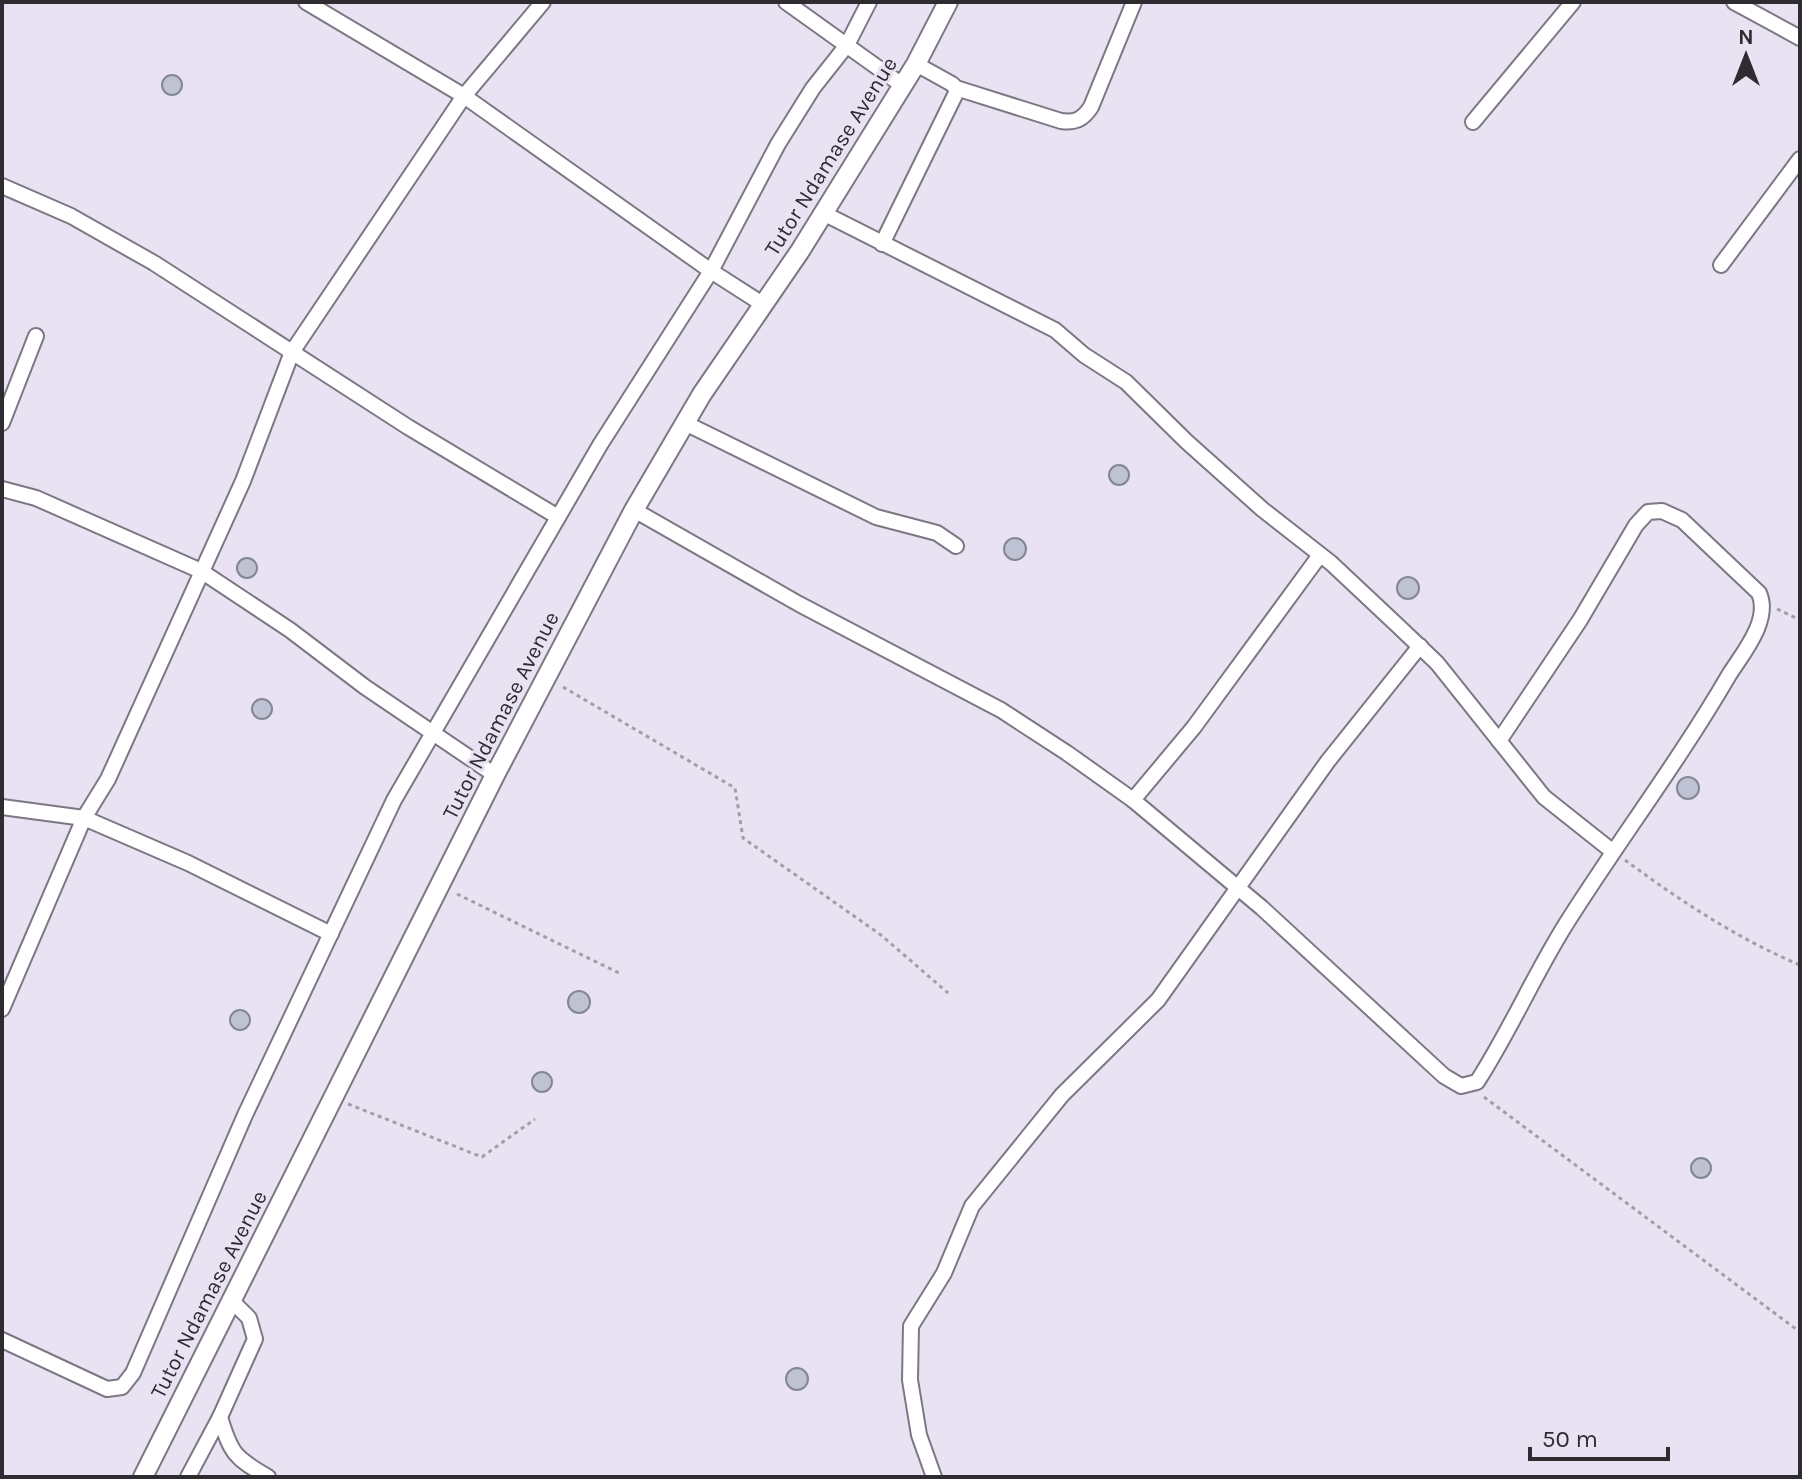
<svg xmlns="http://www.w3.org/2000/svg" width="1802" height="1479" font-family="Karla,sans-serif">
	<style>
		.building { fill: #bec2d2; stroke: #828696; stroke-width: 2 }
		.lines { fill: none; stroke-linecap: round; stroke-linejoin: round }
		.minor-casing { stroke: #7d7685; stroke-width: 18 }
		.tertiary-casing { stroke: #7d7685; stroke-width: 22 }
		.path { stroke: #a39daa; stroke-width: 3; stroke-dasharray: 4 4; stroke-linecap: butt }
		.minor { stroke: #fff; stroke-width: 14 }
		.tertiary { stroke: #fff; stroke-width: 18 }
		.labels { text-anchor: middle; stroke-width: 6; stroke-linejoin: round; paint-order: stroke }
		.street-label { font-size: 22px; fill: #2e2b31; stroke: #e9e2f2 }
	</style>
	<rect width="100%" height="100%" fill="#e9e2f2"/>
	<g class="building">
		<circle cx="172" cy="85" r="10"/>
		<circle cx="1119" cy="475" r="10"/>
		<circle cx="1015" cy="549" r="11"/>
		<circle cx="247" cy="568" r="10"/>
		<circle cx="1408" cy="588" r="11"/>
		<circle cx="262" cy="709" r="10"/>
		<circle cx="1688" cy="788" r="11"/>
		<circle cx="579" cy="1002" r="11"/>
		<circle cx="240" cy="1020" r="10"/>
		<circle cx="542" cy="1082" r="10"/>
		<circle cx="1701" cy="1168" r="10"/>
		<circle cx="797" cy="1379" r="11"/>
	</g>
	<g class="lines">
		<g class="minor-casing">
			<g id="minor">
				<path d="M306,2L464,96L711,271L764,305"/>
				<path d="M786,2L902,85"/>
				<path d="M1734,2L1800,38"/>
				<path d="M956,88L1061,121C1076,123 1083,119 1091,107L1134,2"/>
				<path d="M1473,122L1573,2"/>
				<path d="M2,186L71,216L154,263L408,427L558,517"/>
				<path d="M823,213L1055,330L1084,355L1126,382L1187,442L1262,509L1331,563L1396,624L1437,663L1544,797L1612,851"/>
				<path d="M882,244L956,93V88L952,84L916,64"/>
				<path d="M1721,265L1800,159"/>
				<path d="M2,423L36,336"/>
				<path d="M685,423L876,517L937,533L956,546"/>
				<path d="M2,489L36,498L201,571L290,630L365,687L495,775"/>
				<path d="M634,510L799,604L1001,710L1067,753L1133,800L1262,908L1444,1076L1461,1086L1477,1082C1510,1031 1534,975 1566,924C1619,840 1679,761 1729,675C1743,653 1771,620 1759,593L1682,520L1662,511L1648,512L1636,525L1580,620L1499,741"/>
				<path d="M1133,800L1194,727L1320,555"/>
				<path d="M2,807L84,818L188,863L331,934"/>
				<path d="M2,1009L84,818L108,779L243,481L292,352L464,96L543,2"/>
				<path d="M2,1340L107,1389L122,1387L133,1373L245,1115L394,800L600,445L711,271L778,144L813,88L847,45L869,2"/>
				<path d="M220,1417C231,1454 235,1458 268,1477"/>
				<path d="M188,1477L220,1417L255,1339L249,1318L232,1301"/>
				<path d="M934,1477L919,1435L910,1380L911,1326L944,1273L972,1206L1062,1095L1158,1000L1328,761L1420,646"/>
			</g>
		</g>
		<g class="tertiary-casing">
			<path id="tertiary" d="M143,1477L495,775L634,510L702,394L800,251L916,64L948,2"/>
		</g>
		<g class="path">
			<path d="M1777,609L1800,620"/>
			<path d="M563,687L735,788L743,838L881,935L948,993"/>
			<path d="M1625,860C1679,900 1738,939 1800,965"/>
			<path d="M457,894L619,973"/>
			<path d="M1484,1097L1800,1332"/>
			<path d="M348,1104L482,1157L535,1119"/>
		</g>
		<use href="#minor" class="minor"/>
		<use href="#tertiary" class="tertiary"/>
	</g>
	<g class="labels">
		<g class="street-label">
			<text transform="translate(830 156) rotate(-58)" y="8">Tutor Ndamase Avenue</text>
			<text transform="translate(500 715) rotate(-63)" y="8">Tutor Ndamase Avenue</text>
			<text transform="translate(208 1294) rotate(-63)" y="8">Tutor Ndamase Avenue</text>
		</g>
	</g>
	<rect width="1802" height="1479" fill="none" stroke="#2e2b31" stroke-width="8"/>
	<g transform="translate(1746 56)" stroke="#e9e2f2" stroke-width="6" paint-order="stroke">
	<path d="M0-6L14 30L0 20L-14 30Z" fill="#2e2b31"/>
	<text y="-12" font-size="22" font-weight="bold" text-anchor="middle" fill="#2e2b31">N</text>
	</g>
	<path d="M1530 1447v12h138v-12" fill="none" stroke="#2e2b31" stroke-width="4"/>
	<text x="1542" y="1447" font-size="24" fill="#2e2b31" stroke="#e9e2f2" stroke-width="6" paint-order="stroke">50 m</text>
</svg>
